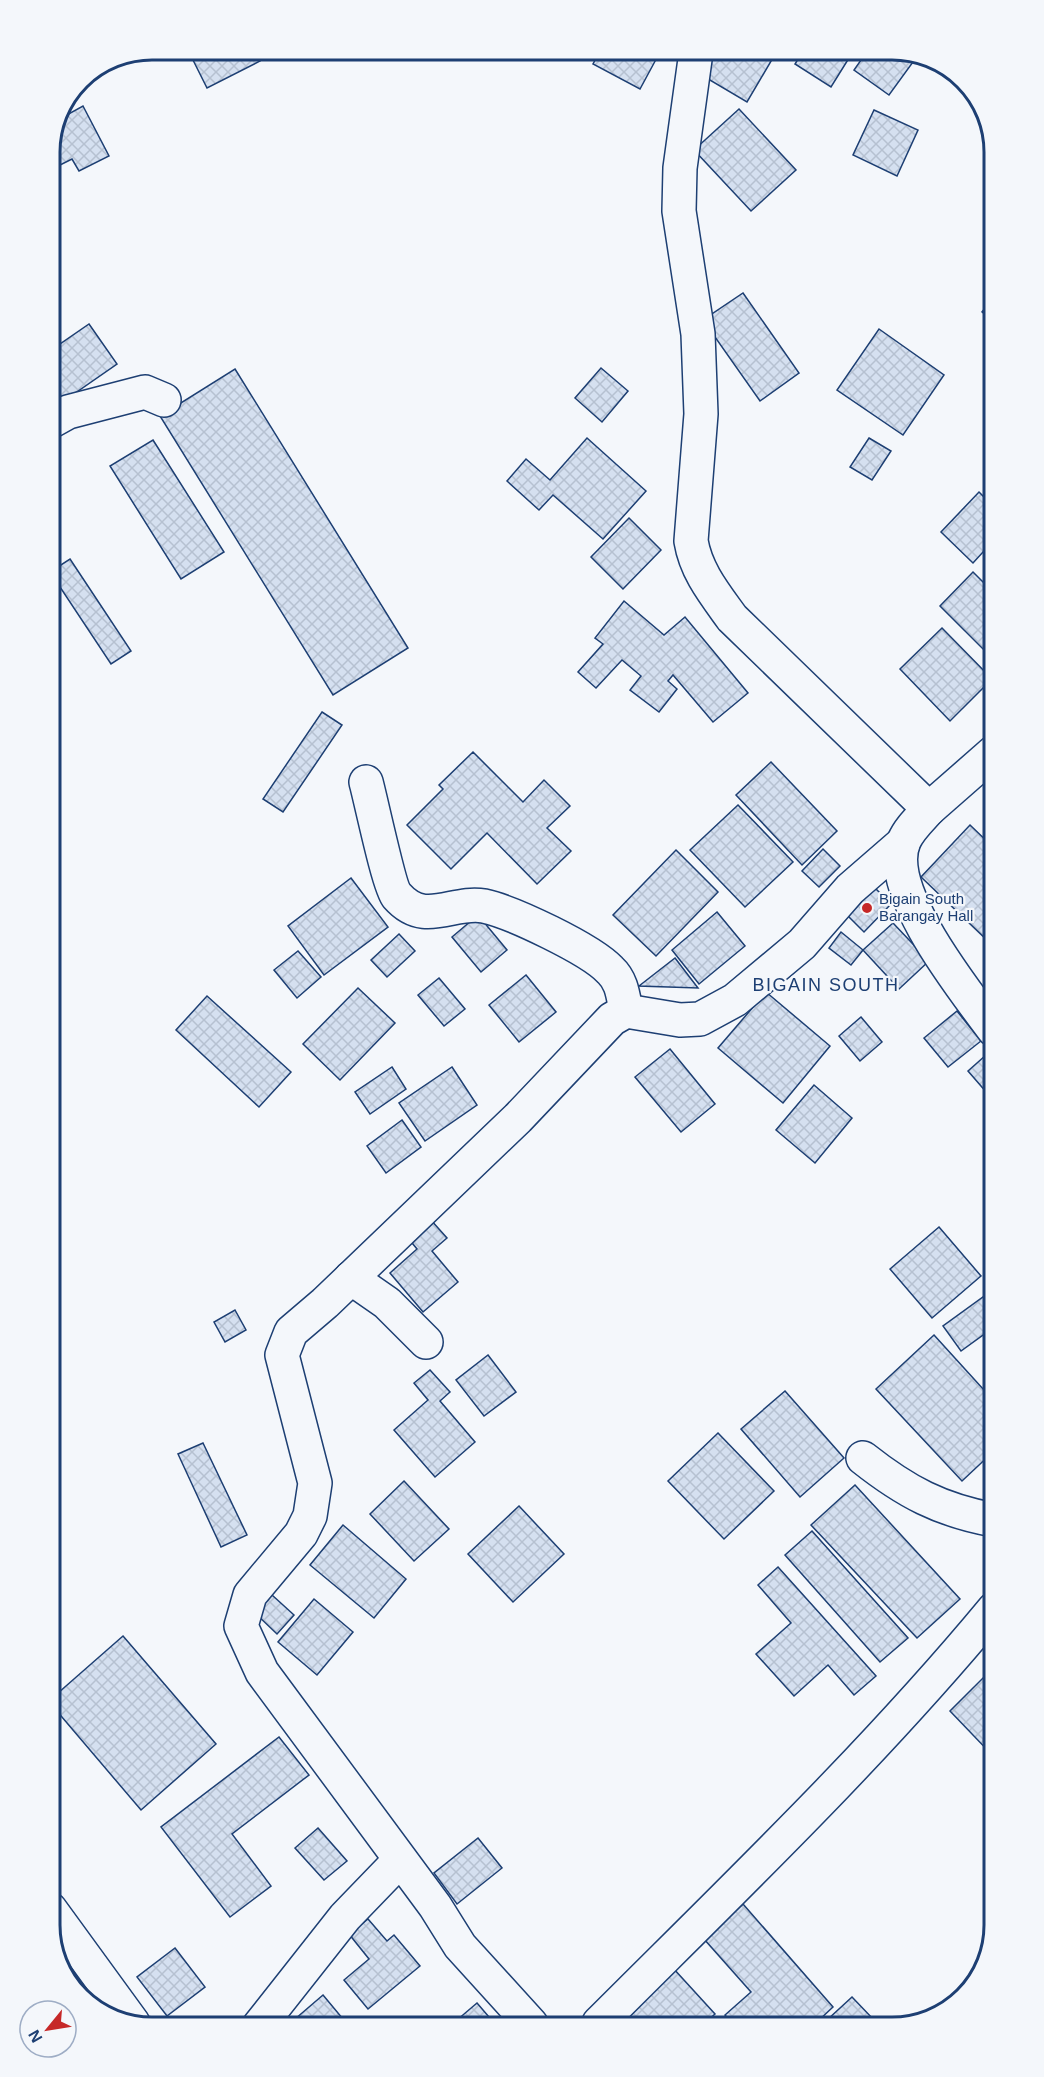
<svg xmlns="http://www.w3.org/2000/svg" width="1044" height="2077" font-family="Arial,sans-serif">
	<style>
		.building { fill: url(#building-cross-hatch); stroke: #1d3f73; stroke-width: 1.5 }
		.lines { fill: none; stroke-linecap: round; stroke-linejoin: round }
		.minor-casing { stroke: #1d3f73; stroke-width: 36 }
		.minor { stroke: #f4f7fb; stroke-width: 33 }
		.poi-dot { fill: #c62828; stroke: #f4f7fb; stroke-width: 2 }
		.labels { text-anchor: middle; stroke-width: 4.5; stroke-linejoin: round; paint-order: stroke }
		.poi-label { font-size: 15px; fill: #1d3f73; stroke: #f4f7fb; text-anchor: start }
		.quarter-label { font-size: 18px; letter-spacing: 1.5px; fill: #1d3f73; stroke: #f4f7fb }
		.rim { fill: none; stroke: #1d3f73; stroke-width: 3 }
	</style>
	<defs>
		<pattern id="building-cross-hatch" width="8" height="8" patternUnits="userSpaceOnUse" patternTransform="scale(1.5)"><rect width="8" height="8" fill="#d5e0f0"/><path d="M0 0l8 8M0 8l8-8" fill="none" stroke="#b6c1d1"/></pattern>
	</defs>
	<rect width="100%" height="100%" fill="#f4f7fb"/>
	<g class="building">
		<path d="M854,50L831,87L795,64L803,51Z"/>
		<path d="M868,50H895L913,62L889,95L854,70Z"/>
		<path d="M717,51H777L747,102L703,76Z"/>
		<path d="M660,52L640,89L593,64L599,53Z"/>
		<path d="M191,56H257L260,61L207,88Z"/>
		<path d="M83,106L109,156L79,171L72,159L50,170V146L63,117Z"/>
		<path d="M739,109L796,170L751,211L694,150Z"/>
		<path d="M874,110L918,130L897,176L853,155Z"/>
		<path d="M743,293L799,373L760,401L703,320Z"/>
		<path d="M994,297V322L982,312Z"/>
		<path d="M89,324L117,364L58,405L50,394V351Z"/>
		<path d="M879,329L944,375L903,435L837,390Z"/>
		<path d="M601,368L628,391L602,422L575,398Z"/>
		<path d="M235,369L408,648L333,695L160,416Z"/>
		<path d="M587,438L646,491L603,539L553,495L539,510L507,481L526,459L550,480Z"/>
		<path d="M869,438L891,451L872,480L850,467Z"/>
		<path d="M153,440L224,552L181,579L110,466Z"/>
		<path d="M979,492L994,507V540L973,563L941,532Z"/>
		<path d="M629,518L661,550L623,589L591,557Z"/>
		<path d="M70,559L131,651L111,664L50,572Z"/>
		<path d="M973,572L994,593V651L990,656L940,606Z"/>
		<path d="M624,601L664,635L685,617L748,693L713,722L673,675L668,681L677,689L659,712L630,690L641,676L622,660L596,688L578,672L603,644L595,638Z"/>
		<path d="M942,628L992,679L950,721L900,669Z"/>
		<path d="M322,712L342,725L283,812L263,799Z"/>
		<path d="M473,752L523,802L544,780L570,806L547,828L571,851L537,884L487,833L451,869L407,825L443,789L439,785Z"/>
		<path d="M771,762L837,831L802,865L736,795Z"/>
		<path d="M738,805L793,862L745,907L690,850Z"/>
		<path d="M970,825L994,848V933L988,941L921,877Z"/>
		<path d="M823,849L840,866L819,887L802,871Z"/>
		<path d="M676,850L718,892L656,956L613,915Z"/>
		<path d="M351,878L388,927L324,975L288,926Z"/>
		<path d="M870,883L891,904L864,932L843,911Z"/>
		<path d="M717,912L745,946L699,984L672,950Z"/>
		<path d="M478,915L507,950L481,972L452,937Z"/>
		<path d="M893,923L929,961L899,989L863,950Z"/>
		<path d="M841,932L863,950L851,965L829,948Z"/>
		<path d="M399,934L415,951L387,977L371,960Z"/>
		<path d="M298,951L321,977L297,998L274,970Z"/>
		<path d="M675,958L698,988L639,986Z"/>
		<path d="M526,975L556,1012L519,1042L489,1005Z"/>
		<path d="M439,978L465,1009L444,1026L418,995Z"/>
		<path d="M358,988L395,1023L340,1080L303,1044Z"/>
		<path d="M766,992L830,1046L783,1103L718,1048Z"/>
		<path d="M207,996L291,1072L259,1107L176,1030Z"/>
		<path d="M957,1011L981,1041L948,1067L924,1038Z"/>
		<path d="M861,1017L882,1042L860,1061L839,1036Z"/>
		<path d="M670,1049L715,1104L681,1132L635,1077Z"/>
		<path d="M986,1055L994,1064V1101L968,1071Z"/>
		<path d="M392,1067L406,1089L370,1114L355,1092Z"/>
		<path d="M452,1067L477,1105L425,1141L399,1103Z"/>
		<path d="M814,1085L852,1118L815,1163L776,1130Z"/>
		<path d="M402,1120L421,1147L386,1173L367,1146Z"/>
		<path d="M430,1219L447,1238L432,1251L458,1282L423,1312L390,1273L417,1249L408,1238Z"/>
		<path d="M939,1227L981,1276L932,1318L890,1269Z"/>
		<path d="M994,1289V1327L961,1351L943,1326Z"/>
		<path d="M235,1310L246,1330L225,1342L214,1322Z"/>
		<path d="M934,1335L994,1401V1451L962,1481L876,1389Z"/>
		<path d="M488,1355L516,1392L484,1416L456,1380Z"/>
		<path d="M430,1370L450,1392L440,1401L475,1442L435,1477L394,1430L428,1400L414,1383Z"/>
		<path d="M785,1391L844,1458L800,1497L741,1429Z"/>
		<path d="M718,1433L774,1491L724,1539L668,1481Z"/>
		<path d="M203,1443L247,1535L221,1547L178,1454Z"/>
		<path d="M404,1481L449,1529L414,1561L370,1514Z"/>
		<path d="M855,1485L960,1599L917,1638L811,1525Z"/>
		<path d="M519,1506L564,1554L513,1602L468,1554Z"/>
		<path d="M343,1525L406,1579L374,1618L310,1565Z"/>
		<path d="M812,1531L908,1638L880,1662L785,1555Z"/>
		<path d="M778,1567L876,1676L854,1695L828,1665L794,1696L756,1654L791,1623L758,1585Z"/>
		<path d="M272,1595L294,1615L277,1634L255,1613Z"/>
		<path d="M314,1599L353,1632L317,1675L278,1642Z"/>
		<path d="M123,1636L216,1744L141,1810L50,1703V1700Z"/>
		<path d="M986,1675L994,1684V1757L950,1711Z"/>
		<path d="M279,1737L309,1775L232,1834L271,1886L230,1917L161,1827Z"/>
		<path d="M318,1828L347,1861L324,1880L295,1848Z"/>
		<path d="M478,1838L502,1868L457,1904L434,1873Z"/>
		<path d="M743,1904L833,2007L818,2021L731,2022L725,2015L751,1992L704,1939Z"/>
		<path d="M368,1919L387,1941L394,1935L420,1966L368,2009L344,1980L369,1959L349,1934Z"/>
		<path d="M175,1948L205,1987L167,2016L137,1977Z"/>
		<path d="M57,1960L79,1976L73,1984L57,1964Z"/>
		<path d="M673,1968L715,2014L706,2022L613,2023Z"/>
		<path d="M323,1995L348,2025L300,2026L295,2019Z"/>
		<path d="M852,1997L874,2020L826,2021Z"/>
		<path d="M477,2003L495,2024H460L457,2020Z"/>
	</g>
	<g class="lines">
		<g class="minor-casing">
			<g id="minor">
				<path d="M696,52L680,168L679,211L698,334L701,414L691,541C696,571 714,593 732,618L929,809C920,819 909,829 904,841C883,890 966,992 994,1030"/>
				<path d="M50,422L68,412L145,392L164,400"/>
				<path d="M366,782C371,800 389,887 397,896C425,928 453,900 484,906C512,912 590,949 610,970C622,981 623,996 626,1011"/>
				<path d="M929,809L994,752"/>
				<path d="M351,1278L387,1303L426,1342"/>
				<path d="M863,1458C906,1492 940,1510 994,1520"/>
				<path d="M50,1909L133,2023"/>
				<path d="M599,2023C734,1888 873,1755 994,1609"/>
				<path d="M531,2024L460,1946L435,1906L262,1672L241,1626L250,1595L301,1534L310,1516L315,1483L282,1355L291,1332L325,1303L518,1118L612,1019L626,1011L680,1020L700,1019L735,1000L802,944L850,889L903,843"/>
				<path d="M259,2026L345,1917L400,1860"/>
			</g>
		</g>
		<use href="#minor" class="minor"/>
	</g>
	<circle class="poi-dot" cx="867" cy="908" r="6"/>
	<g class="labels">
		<g class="poi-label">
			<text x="879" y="904">Bigain South<tspan x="879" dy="17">Barangay Hall</tspan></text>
		</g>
		<g class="quarter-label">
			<text x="826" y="991">BIGAIN SOUTH</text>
		</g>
	</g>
	<path d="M0 0H1044V2077H0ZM152 60H892A92 92 0 0 1 984 152V1925A92 92 0 0 1 892 2017H152A92 92 0 0 1 60 1925V152A92 92 0 0 1 152 60Z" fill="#f4f7fb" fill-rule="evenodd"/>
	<path class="rim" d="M152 60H892A92 92 0 0 1 984 152V1925A92 92 0 0 1 892 2017H152A92 92 0 0 1 60 1925V152A92 92 0 0 1 152 60Z"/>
	<g transform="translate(48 2029) rotate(240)"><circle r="28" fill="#f4f7fb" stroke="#9eadc5" stroke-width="1.5"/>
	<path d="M0-4.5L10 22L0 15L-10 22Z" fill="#c62828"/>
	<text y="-9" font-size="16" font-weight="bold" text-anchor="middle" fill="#1d3f73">N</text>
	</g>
</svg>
